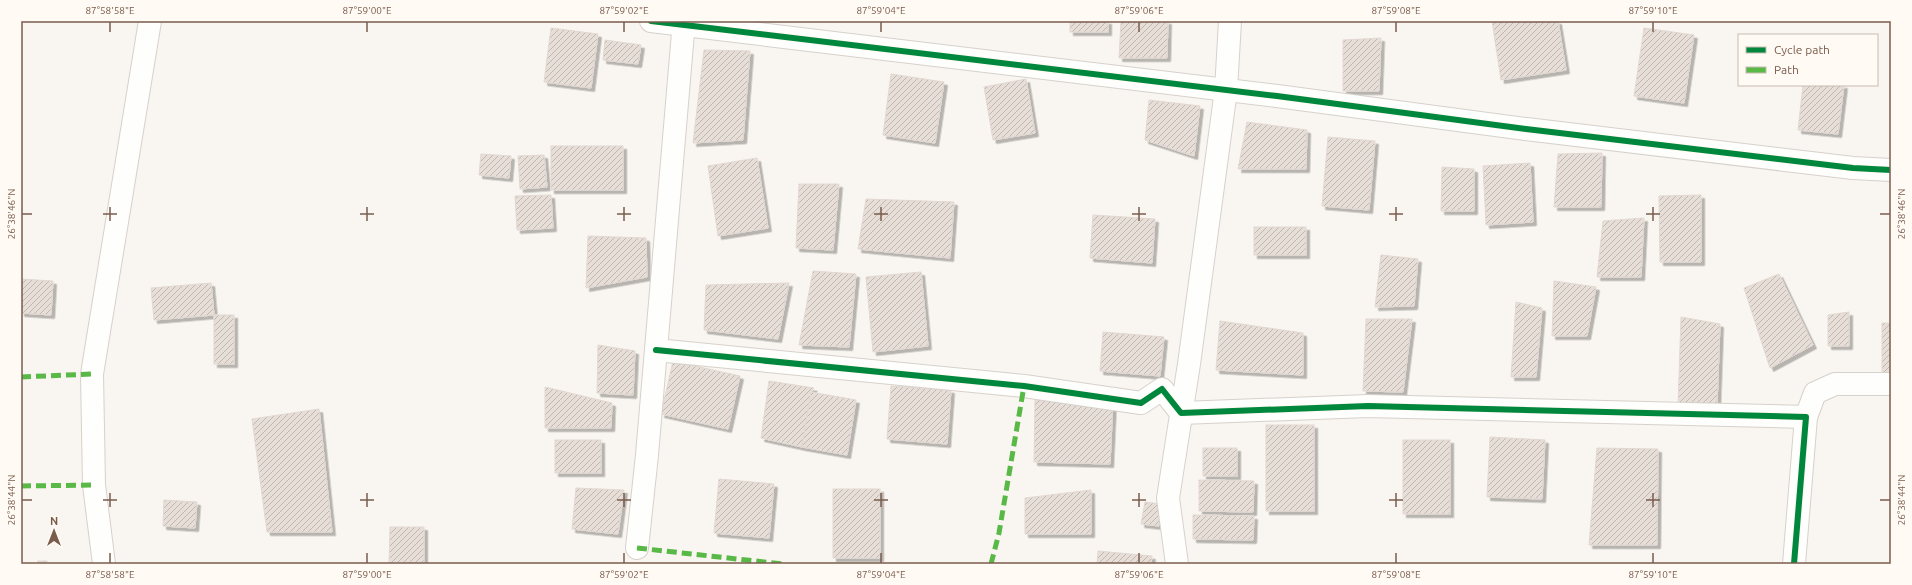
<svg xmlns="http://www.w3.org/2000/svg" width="1912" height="585" font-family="Ubuntu,sans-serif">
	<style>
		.building { fill: url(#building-hatch); stroke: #e2d8d2; filter: url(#shadow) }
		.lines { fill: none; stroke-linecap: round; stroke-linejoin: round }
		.minor-casing { stroke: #d7d1cb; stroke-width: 24 }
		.minor { stroke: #fefefd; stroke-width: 22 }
		.quiet { stroke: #58b947; stroke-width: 5; stroke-dasharray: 10 5; stroke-linecap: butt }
		.cycleway-casing { stroke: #fffaf3; stroke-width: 8 }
		.cycleway { stroke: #00873e; stroke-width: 6 }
		.ticks { fill: none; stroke: #7a5c4d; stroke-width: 1.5 }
		.neatline { fill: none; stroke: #7a5c4d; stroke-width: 1.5 }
		.ticks-label { font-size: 10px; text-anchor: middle; fill: #7a5c4d }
	</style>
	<defs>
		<pattern id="building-hatch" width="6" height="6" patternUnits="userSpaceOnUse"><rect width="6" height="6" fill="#e6ded7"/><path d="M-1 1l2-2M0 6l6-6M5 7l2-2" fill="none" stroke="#bfb7b1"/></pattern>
		<filter id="shadow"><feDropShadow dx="3.5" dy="3.5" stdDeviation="0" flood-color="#0004"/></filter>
	</defs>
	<rect width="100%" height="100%" fill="#f9f5f0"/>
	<g class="building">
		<rect x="1070" y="21" width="38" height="11"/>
		<path d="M1121,21H1168L1167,58H1119Z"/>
		<path d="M1492,21H1558L1566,70L1501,80Z"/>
		<path d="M551,28L598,34L591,88L544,82Z"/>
		<path d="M1644,28L1694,35L1684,103L1634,96Z"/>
		<path d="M1381,38L1379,91H1343V40Z"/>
		<path d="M605,40L641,45L638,64L603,60Z"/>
		<path d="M704,50L750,51L743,140L693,143Z"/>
		<path d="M891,74L944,82L935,143L883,135Z"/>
		<path d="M1026,79L1035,133L993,140L984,87Z"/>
		<path d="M1803,85H1844L1838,134L1798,130Z"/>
		<path d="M1149,100L1200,106L1194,156L1145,140Z"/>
		<path d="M1247,122L1307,130L1306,169H1238Z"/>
		<path d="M1328,137L1375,141L1369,210L1322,206Z"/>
		<rect x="551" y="146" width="72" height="44"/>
		<path d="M1602,153L1601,207H1554L1558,154Z"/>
		<path d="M481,154L511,156L509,178L479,175Z"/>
		<path d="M544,155L547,187L520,189L518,156Z"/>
		<path d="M757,158L768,228L718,236L708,166Z"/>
		<path d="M1530,163L1533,222L1486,225L1483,166Z"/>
		<path d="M1442,167L1474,169V211H1441Z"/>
		<path d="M799,184H839L833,250L796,248Z"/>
		<path d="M551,195L553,228L517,230L515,196Z"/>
		<path d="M1701,195V262H1660L1659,196Z"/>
		<path d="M866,199L954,202L950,258L858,249Z"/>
		<path d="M1093,215L1155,219L1152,263L1090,258Z"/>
		<path d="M1644,218L1641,277H1597L1603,221Z"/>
		<rect x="1254" y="227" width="52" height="28"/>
		<path d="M588,236L646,238L647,277L586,288Z"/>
		<path d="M1381,255L1418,259L1414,306L1375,307Z"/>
		<path d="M813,271L856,274L849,347L799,345Z"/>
		<path d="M921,272L928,346L873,352L866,277Z"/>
		<path d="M1779,274L1813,345L1770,368L1744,288Z"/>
		<path d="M21,279L53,281L51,315L21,313Z"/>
		<path d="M1554,281L1596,287L1587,336H1552Z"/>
		<path d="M211,283L214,315L154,320L151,288Z"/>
		<path d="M789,283L778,339L704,330L706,285Z"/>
		<path d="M1516,302L1542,308L1536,377H1511Z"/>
		<path d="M1849,312V346H1828V315Z"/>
		<rect x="214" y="315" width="20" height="49"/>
		<path d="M1681,317L1720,324L1717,406H1678Z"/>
		<path d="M1366,319H1412L1403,392L1363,391Z"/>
		<path d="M1220,321L1303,333V375L1216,370Z"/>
		<path d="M1882,323H1891V376L1882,375Z"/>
		<path d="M1103,332L1164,337L1160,376L1100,371Z"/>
		<path d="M598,345L635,351L633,395L597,393Z"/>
		<path d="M673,361L740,376L728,429L661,414Z"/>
		<path d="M769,381L814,388L811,392L802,447L761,438Z"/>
		<path d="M891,386L951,390L947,444L887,439Z"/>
		<path d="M545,387L612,403L611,428H545Z"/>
		<path d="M811,392L856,400L847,455L802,447Z"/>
		<path d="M1035,398L1113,400L1110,464L1034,462Z"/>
		<path d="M319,409L332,532H267L252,419Z"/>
		<rect x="1266" y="425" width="48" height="86"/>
		<path d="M1490,437L1545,440L1542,499L1487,497Z"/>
		<rect x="555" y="440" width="46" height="33"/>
		<rect x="1403" y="440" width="47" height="74"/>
		<rect x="1203" y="448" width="34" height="28"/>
		<path d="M1597,448L1658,449L1657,545H1589Z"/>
		<path d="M719,479L774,484L769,538L714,533Z"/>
		<path d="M1199,480L1254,481L1253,512L1199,511Z"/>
		<path d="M576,488L624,490L618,534L572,529Z"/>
		<rect x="833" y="489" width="47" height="69"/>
		<path d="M1091,490V534H1025V498Z"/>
		<path d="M164,500L197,502L195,528L163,526Z"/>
		<path d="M1145,502L1161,504L1159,526L1141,524Z"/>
		<path d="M1193,515L1254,516L1253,540L1193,539Z"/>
		<path d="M390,527H424V564H389Z"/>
		<path d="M1098,551L1152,556L1151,564H1097Z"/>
		<rect x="38" y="561" width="9" height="3"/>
	</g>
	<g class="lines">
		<g class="minor-casing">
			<g id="minor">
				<path d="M651,21L1277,96L1526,129L1853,168L1891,170"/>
				<path d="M656,350L1024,386L1141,403L1162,389L1181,413L1368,406L1806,417L1794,564"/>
				<path d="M1806,417L1815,393L1835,384H1891"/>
				<path d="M637,548L647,455L684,21"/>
				<path d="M104,564L94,485L92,374L150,21"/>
				<path d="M1177,564L1168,498L1189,364L1226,90L1230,21"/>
			</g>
		</g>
		<use href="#minor" class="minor"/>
		<g class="quiet">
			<path d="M21,377L92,374"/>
			<path d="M21,486L94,485"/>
			<path d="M637,548L783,564"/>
			<path d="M991,564L999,533L1024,386"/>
		</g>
		<g class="cycleway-casing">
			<g id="cycleway">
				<path d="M651,21L1277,96L1526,129L1853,168L1891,170"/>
				<path d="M656,350L1024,386L1141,403L1162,389L1181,413L1368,406L1806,417L1794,564"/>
			</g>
		</g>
		<use href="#cycleway" class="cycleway"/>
	</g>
	<path class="ticks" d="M110,22V32M367,22V32M624,22V32M881,22V32M1139,22V32M1396,22V32M1653,22V32M110,207V221M367,207V221M624,207V221M881,207V221M1139,207V221M1396,207V221M1653,207V221M22,214H32M103,214H117M360,214H374M617,214H631M874,214H888M1132,214H1146M1389,214H1403M1646,214H1660M1880,214H1890M110,493V507M367,493V507M624,493V507M881,493V507M1139,493V507M1396,493V507M1653,493V507M22,500H32M103,500H117M360,500H374M617,500H631M874,500H888M1132,500H1146M1389,500H1403M1646,500H1660M1880,500H1890M110,553V563M367,553V563M624,553V563M881,553V563M1139,553V563M1396,553V563M1653,553V563"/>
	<rect width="1912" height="585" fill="none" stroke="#fffaf3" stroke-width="44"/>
	<rect x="1738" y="34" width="140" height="52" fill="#fffaf3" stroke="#cabbb1"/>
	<rect x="1746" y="47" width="20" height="6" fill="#00873e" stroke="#cabbb1"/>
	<text x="1774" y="54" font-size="12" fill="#7a5c4d">Cycle path</text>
	<rect x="1746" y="67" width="20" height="6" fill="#58b947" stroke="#cabbb1"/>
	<text x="1774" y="74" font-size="12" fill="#7a5c4d">Path</text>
	<g transform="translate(54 531)" stroke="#fffaf3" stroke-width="3" paint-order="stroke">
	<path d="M0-3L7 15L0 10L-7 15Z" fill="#7a5c4d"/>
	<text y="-6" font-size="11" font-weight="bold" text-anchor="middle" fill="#7a5c4d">N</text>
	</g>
	<rect x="22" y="22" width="1868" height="541" class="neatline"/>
	<g class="ticks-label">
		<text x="110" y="14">87°58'58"E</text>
		<text x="367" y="14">87°59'00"E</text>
		<text x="624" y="14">87°59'02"E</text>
		<text x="881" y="14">87°59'04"E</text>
		<text x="1139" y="14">87°59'06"E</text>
		<text x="1396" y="14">87°59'08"E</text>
		<text x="1653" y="14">87°59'10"E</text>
		<text transform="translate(11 214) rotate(-90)" y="4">26°38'46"N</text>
		<text transform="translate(1901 214) rotate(-90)" y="4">26°38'46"N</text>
		<text transform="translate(11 500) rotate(-90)" y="4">26°38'44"N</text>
		<text transform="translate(1901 500) rotate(-90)" y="4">26°38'44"N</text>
		<text x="110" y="578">87°58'58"E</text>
		<text x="367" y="578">87°59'00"E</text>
		<text x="624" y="578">87°59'02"E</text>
		<text x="881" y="578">87°59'04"E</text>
		<text x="1139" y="578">87°59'06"E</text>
		<text x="1396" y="578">87°59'08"E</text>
		<text x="1653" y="578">87°59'10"E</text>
	</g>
</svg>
